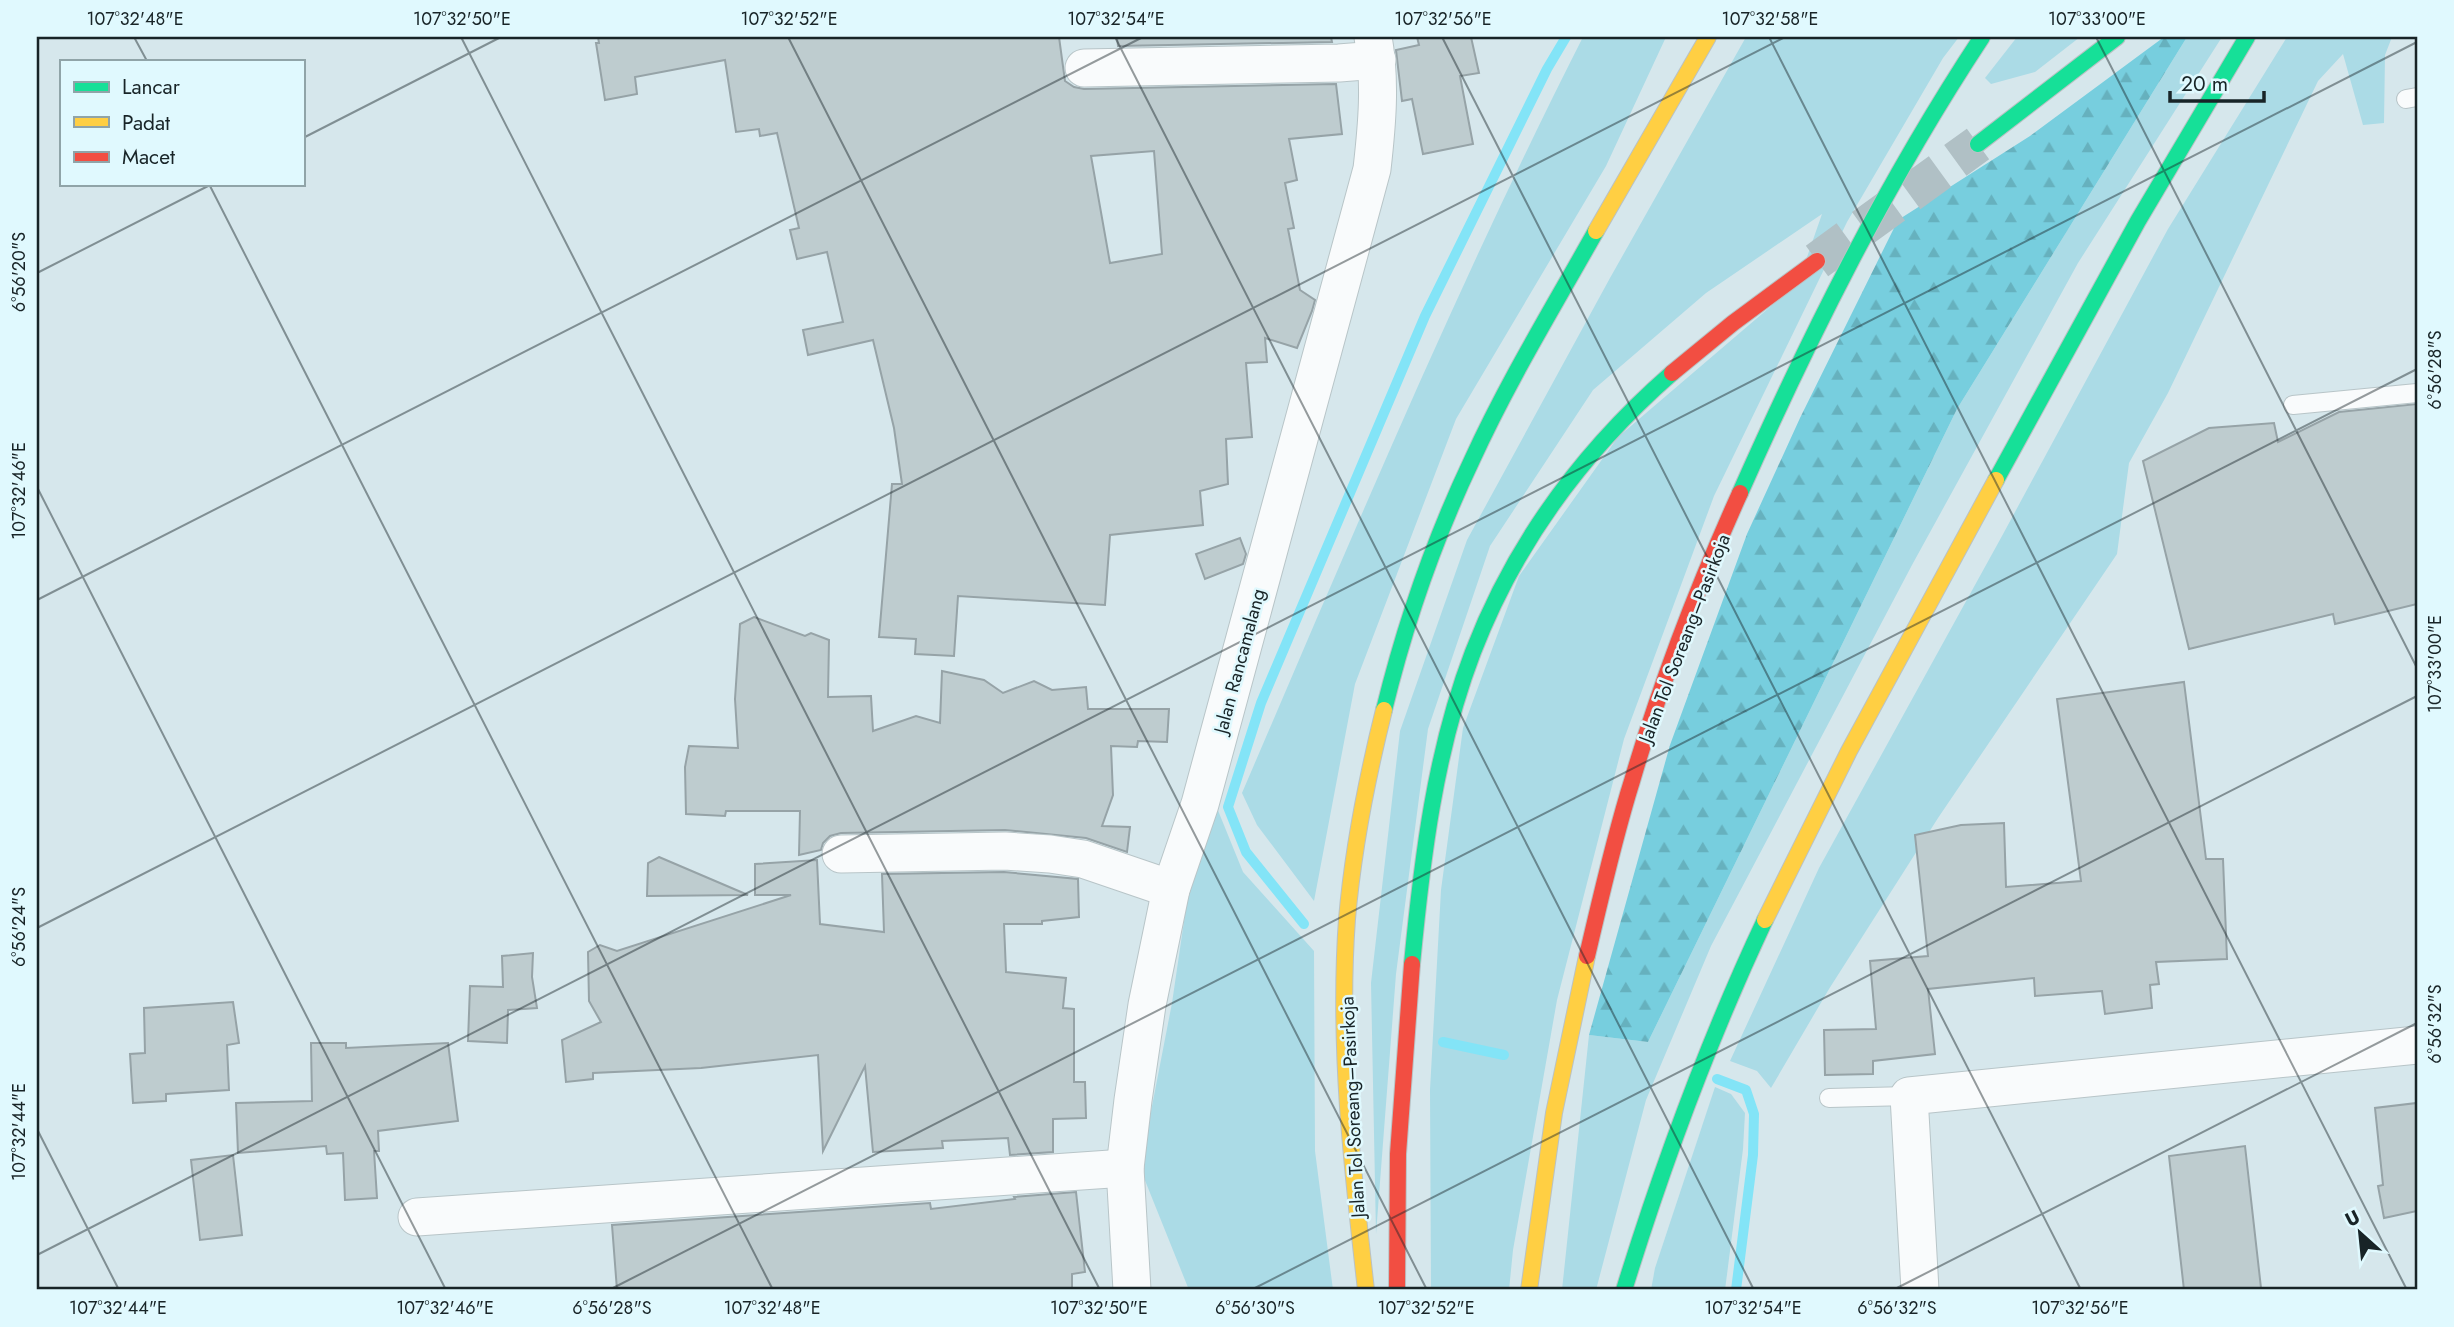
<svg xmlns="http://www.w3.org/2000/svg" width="2454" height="1327" font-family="Jost,sans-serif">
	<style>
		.green { fill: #abdbe6 }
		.forest { fill: url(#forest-firs) }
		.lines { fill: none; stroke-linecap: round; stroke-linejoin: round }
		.stream { stroke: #83e4f7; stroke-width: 10 }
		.building { fill: #becccf; stroke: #96a3a7; stroke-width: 2; fill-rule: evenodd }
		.highway-tunnel { stroke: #b0c0c5; stroke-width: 38; stroke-dasharray: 38 19; stroke-linecap: butt }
		.lane-casing { stroke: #b8c5c8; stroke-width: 20 }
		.street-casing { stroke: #b8c5c8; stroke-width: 39 }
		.fast-casing { stroke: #bac2c4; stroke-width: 18 }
		.slow-casing { stroke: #bac2c4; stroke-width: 18 }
		.jam-casing { stroke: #bac2c4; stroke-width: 18 }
		.lane { stroke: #f9fbfc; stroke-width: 18 }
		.street { stroke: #f9fbfc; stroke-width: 37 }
		.fast { stroke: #16e098; stroke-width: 16 }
		.slow { stroke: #ffcf43; stroke-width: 16 }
		.jam { stroke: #f24e42; stroke-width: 16 }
		.ticks { fill: none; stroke: #182427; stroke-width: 2; stroke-opacity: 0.45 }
		.labels { text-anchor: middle; stroke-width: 5; stroke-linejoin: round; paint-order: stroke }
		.street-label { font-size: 19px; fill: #182427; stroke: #e0f9fe }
		.neatline { fill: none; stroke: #182427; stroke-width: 2.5 }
		.ticks-label { font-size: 18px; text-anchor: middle; fill: #182427 }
	</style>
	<defs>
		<pattern id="forest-firs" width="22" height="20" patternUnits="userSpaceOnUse" patternTransform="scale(1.75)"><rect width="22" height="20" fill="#77cede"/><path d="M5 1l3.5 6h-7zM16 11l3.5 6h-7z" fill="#66b1be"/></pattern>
	</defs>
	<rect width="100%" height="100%" fill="#d6e7ec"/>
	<g class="green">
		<path d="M1583,37H1666L1606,166L1456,419L1355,684L1314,901L1257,825L1242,793C1351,539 1458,283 1583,37Z"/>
		<path d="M1746,37H1959L1943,58L1847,222L1714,496L1624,739L1557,1000L1513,1250L1509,1290H1431L1430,1090L1441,890L1463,728L1519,576L1618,437L1798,283L1822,214L1706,293L1593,390L1490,546L1428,729L1396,974L1376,1234L1371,983L1400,731L1467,540L1610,278Z"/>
		<path d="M2017,37H2080L2035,72L1991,84L1985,78Z"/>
		<path d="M2187,37H2222L2078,263L1912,565L1711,946L1646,1100L1596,1290H1562L1589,1035L1648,1042L1957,409Z"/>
		<path d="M2287,37H2392L2385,55L2384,123L2363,125L2343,54L2318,81L2168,393L2129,463L2117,554L1938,818L1829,989L1771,1088L1757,1071L1730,1061L1819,868L2002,536L2168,229Z"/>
		<path d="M1217,808L1243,872L1314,951L1315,1151L1333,1290H1189L1140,1168L1172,1003L1193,860Z"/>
		<path d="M1715,1087L1731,1094L1745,1113L1743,1149L1725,1290H1651L1655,1268Z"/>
	</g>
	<path class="forest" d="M2164,37H2187L1957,409L1648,1042L1589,1035L1670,745L1747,534L1800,418L1898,220L2030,136Z"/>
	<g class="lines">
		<g class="stream">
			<path d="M1304,924L1246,852L1228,807L1261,703L1425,316L1547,69L1566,37"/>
			<path d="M1443,1042L1504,1055"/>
			<path d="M1717,1079L1746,1090L1754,1114L1753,1155L1736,1290"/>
		</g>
	</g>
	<g class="building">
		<path d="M598,37H1059L1065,81L1074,87L1084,89L1336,84L1342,134L1289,139L1297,180L1285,183L1294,228L1288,229L1300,290L1315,300L1312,311L1297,348L1265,338L1267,362L1246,363L1252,437L1226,439L1228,484L1200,491L1203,525L1110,535L1105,605L958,596L954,656L915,654L916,639L879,637L892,484H902L894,428L873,340L808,355L803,330L843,322L827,252L797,259L790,230L799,228L777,133L760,136L759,129L736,132L725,60L635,77L637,94L605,100L596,43H599ZM1154,151L1162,254L1110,263L1091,156Z"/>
		<path d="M1117,37H1331L1332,42L1118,46Z"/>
		<path d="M1417,37H1471L1479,73L1460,76L1473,144L1423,154L1412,99L1402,101L1396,50L1419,45Z"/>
		<path d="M2417,404V604L2335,624L2333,614L2189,649L2143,461L2209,428L2274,423L2278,442L2339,412Z"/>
		<path d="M1240,538L1246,554L1243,564L1205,579L1196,554Z"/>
		<path d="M754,617L805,636L811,633L829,640L828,697L871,696L873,731L916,716L940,723L942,671L984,680L1003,693L1034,681L1052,690L1086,687L1088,709H1169L1167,742L1138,741L1137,747L1111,746L1113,795L1102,826L1130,827L1127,852L1086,838L1005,830L841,833L830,836L823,843L821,850L799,855L800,811H726L725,816L686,814L685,767L689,746L738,748L735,699L740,624Z"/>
		<path d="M2184,682L2206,859H2223L2227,959L2156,962L2159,984L2150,985L2152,1008L2105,1014L2102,991L2035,996L2034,978L1928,989L1935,1054L1873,1061V1074L1825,1075L1824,1030L1876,1029L1870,961L1928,956L1915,835L1961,825L2004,823L2006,887L2081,881L2057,699Z"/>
		<path d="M659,857L748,895L647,896L648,863Z"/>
		<path d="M817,860L820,924L884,932L882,874L1004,872L1078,879L1079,917L1042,921V924H1004L1006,972L1066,978L1063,1008L1074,1009V1082H1085L1086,1118L1053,1119V1152L1010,1155L1008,1138L942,1141L943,1148L873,1152L865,1066L823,1151L818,1055L701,1068L593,1073V1079L566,1082L562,1040L601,1022L589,1001L588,952L600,945L617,951L791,895H755V864Z"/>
		<path d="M533,953L532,977L537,1008L508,1010L507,1043L468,1041L470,986L503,987L502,956Z"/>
		<path d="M233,1002L239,1043L227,1045L229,1090L166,1094V1101L133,1103L130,1054L145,1053L144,1008Z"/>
		<path d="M311,1043H346V1048L448,1043L458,1121L378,1131L379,1151H374L377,1198L345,1200L343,1153L327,1154L326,1146L238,1153L236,1103L312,1101Z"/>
		<path d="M2417,1103V1211L2384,1218L2378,1186L2383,1185L2375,1108Z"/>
		<path d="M2245,1146L2261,1288L2184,1290L2169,1156Z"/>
		<path d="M233,1155L242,1235L200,1240L191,1160Z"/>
		<path d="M1076,1192L1085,1272L1072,1274V1290H617L612,1225L930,1203L931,1209L1015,1199L1014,1197Z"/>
	</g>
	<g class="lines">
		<path class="highway-tunnel" d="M1817,261L1978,144"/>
		<g class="lane-casing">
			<g id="lane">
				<path d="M2406,99L2417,97"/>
				<path d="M2293,405L2417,393"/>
				<path d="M1829,1098L1909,1096"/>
			</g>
		</g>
		<g class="street-casing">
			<g id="street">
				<path d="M1084,68L1339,63L1377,60"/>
				<path d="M841,854L1005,851L1050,854L1083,859L1171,889"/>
				<path d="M417,1217L1125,1168"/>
				<path d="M1132,1290L1125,1168L1133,1100L1147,1005L1171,889L1200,804L1372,169C1377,125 1381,81 1373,37"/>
				<path d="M1920,1290L1909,1096L2417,1045"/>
			</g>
		</g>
		<g class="fast-casing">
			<g id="fast">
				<path d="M1978,144L2117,37"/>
				<path d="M1996,480L2138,221L2247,37"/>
				<path d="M1740,493C1810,335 1887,181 1982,37"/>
				<path d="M1384,710C1405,624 1434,540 1472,460C1508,381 1554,306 1596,231"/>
				<path d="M1412,964C1422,859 1435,751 1473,652C1515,543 1585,449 1672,373"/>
				<path d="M1624,1290C1663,1164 1709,1039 1765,920"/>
			</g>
		</g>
		<g class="slow-casing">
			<g id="slow">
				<path d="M1596,231L1708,37"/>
				<path d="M1765,920L1849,751L1996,480"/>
				<path d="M1366,1290C1352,1167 1338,1043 1347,919C1353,849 1367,778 1384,710"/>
				<path d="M1529,1290L1554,1113L1587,956"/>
			</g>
		</g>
		<g class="jam-casing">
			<g id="jam">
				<path d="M1672,373L1733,323L1817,261"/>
				<path d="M1587,956C1601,897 1614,838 1632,781C1661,682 1698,586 1740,493"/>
				<path d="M1397,1290L1398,1154L1412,964"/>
			</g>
		</g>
		<use href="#lane" class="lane"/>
		<use href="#street" class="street"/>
		<use href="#fast" class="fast"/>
		<use href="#slow" class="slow"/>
		<use href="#jam" class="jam"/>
	</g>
	<path class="ticks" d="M134,37L147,61M461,37L1100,1290M788,37L1427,1290M1115,37L1754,1290M1442,37L2081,1290M1769,37L2407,1290M2096,37L2417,668M303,138L501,37M209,184L773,1290M37,273L212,184M37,487L446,1290M37,600L1143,37M37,928L1785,37M37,1129L119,1290M37,1255L2417,42M609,1290L2417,369M1251,1290L2417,696M1893,1290L2417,1023"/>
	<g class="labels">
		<g class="street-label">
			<text transform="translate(1684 638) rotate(-69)" y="7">Jalan Tol Soreang–Pasirkoja</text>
			<text transform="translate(1239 661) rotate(-75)" y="7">Jalan Rancamalang</text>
			<text transform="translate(1352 1107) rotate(-93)" y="7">Jalan Tol Soreang–Pasirkoja</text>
		</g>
	</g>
	<rect width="2454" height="1327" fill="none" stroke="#e0f9fe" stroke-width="77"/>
	<rect x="60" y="60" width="245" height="126" fill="#e0f9fe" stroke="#90a4a8" stroke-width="2"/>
	<rect x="74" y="82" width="35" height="10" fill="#16e098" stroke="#90a4a8" stroke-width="2"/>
	<text x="122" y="94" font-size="21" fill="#182427">Lancar</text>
	<rect x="74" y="117" width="35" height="10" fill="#ffcf43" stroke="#90a4a8" stroke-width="2"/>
	<text x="122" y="130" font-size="21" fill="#182427">Padat</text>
	<rect x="74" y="152" width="35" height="10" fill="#f24e42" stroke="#90a4a8" stroke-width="2"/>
	<text x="122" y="164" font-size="21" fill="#182427">Macet</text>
	<g transform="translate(2360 1233) rotate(333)" stroke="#e0f9fe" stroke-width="5" paint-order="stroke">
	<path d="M0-5L12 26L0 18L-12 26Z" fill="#182427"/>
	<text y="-10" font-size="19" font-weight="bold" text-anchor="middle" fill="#182427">U</text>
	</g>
	<path d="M2170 91v10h94v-10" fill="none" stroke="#182427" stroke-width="3.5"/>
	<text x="2181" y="91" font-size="21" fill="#182427" stroke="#e0f9fe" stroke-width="5" paint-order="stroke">20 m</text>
	<rect x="38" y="38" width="2378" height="1250" class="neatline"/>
	<g class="ticks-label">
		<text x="135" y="25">107°32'48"E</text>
		<text x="462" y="25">107°32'50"E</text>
		<text x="789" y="25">107°32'52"E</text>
		<text x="1116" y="25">107°32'54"E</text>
		<text x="1443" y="25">107°32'56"E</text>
		<text x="1770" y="25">107°32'58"E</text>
		<text x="2097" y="25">107°33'00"E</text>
		<text transform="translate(19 272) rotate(-90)" y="6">6°56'20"S</text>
		<text transform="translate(2435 370) rotate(-90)" y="6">6°56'28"S</text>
		<text transform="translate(19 491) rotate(-90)" y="6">107°32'46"E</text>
		<text transform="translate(2435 664) rotate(-90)" y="6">107°33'00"E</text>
		<text transform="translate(19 927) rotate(-90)" y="6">6°56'24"S</text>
		<text transform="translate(2435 1024) rotate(-90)" y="6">6°56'32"S</text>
		<text transform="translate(19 1132) rotate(-90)" y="6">107°32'44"E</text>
		<text x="118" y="1314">107°32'44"E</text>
		<text x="445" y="1314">107°32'46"E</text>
		<text x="612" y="1314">6°56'28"S</text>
		<text x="772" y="1314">107°32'48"E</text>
		<text x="1099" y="1314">107°32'50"E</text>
		<text x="1255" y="1314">6°56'30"S</text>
		<text x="1426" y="1314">107°32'52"E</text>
		<text x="1753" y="1314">107°32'54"E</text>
		<text x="1897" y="1314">6°56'32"S</text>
		<text x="2080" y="1314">107°32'56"E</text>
	</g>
</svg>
